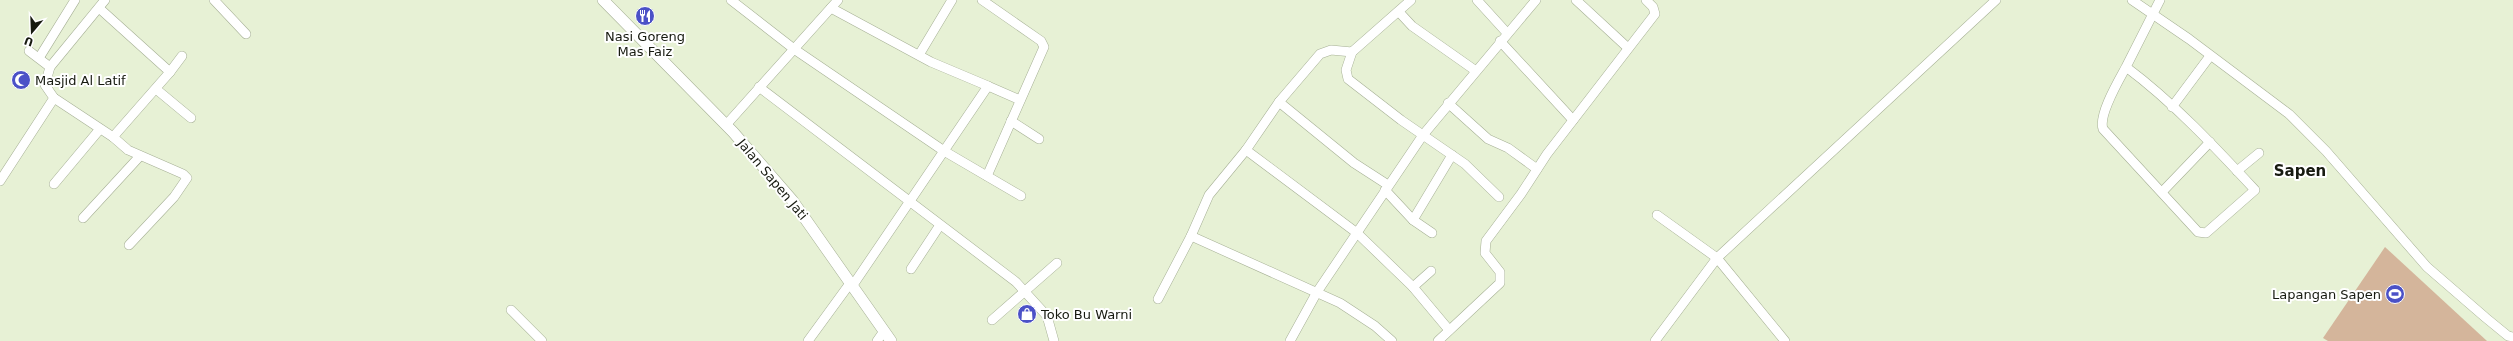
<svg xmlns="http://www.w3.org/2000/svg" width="2513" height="341" font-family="'DejaVu Sans',sans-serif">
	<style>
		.green { fill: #d4b59b }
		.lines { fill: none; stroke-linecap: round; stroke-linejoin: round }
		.minor-casing { stroke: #a6b095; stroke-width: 10 }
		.tertiary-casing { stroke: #a6b095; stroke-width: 12 }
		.minor { stroke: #fff; stroke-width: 9 }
		.tertiary { stroke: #fff; stroke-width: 11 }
		.labels { text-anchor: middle; stroke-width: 4; stroke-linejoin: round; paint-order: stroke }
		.poi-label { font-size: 13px; fill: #171a10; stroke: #fff; text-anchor: start }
		.street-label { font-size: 13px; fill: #171a10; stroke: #fff }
		.quarter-label { font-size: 15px; font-weight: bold; fill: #171a10; stroke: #fff }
	</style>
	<rect width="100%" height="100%" fill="#e7f1d5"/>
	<path class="green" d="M2385,247L2487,341H2328L2323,338Z"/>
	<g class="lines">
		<g class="minor-casing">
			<g id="minor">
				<path d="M105,0L50,67L45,85L54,98L113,137L128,150L183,174L187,178L174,197L129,245"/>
				<path d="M214,0L246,34"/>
				<path d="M731,0L794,49L944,151L1021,196"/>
				<path d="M982,0L1041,41L1044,47L987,176"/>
				<path d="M1477,0L1507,33"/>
				<path d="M1576,0L1628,48"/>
				<path d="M2132,0L2189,39L2289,114L2326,151L2427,267L2486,318L2508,336L2513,337"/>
				<path d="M99,8L170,72L113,137"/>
				<path d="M831,8L931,62L988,86L853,285"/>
				<path d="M1399,12L1412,26L1476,71"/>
				<path d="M1500,41L1573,120"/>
				<path d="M29,51L50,67"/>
				<path d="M1352,52L1346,70L1348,79L1401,120L1465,164L1499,197"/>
				<path d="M919,55L952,0"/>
				<path d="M39,58L75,0"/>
				<path d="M2126,67C2119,80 2098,115 2103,129L2198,232L2206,233L2255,190C2215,147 2173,102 2126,67L2160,0"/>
				<path d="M170,72L182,56"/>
				<path d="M988,86L1020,100"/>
				<path d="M759,87L1016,282L1047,316L1054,341"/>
				<path d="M156,89L191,118"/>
				<path d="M1279,102L1354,163L1388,185"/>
				<path d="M1448,103L1488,139L1508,148L1537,169"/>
				<path d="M2172,107L2210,56"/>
				<path d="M1011,121L1039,139"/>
				<path d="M726,125L838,0"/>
				<path d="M1246,150L1357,233L1413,287L1449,330"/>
				<path d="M2237,171L2259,153"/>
				<path d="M0,181L54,98"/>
				<path d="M54,184L100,129"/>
				<path d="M1385,190L1413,220L1432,233"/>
				<path d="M2162,192L2210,142"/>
				<path d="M1657,215L1717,258L1996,0"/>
				<path d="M83,218L140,156"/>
				<path d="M1413,220L1452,155"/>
				<path d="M1191,236L1340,303L1375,326L1392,341"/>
				<path d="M911,269L940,225"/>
				<path d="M1413,287L1431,271"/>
				<path d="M1158,299L1191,236L1209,195L1246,150L1279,102L1320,54L1331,50L1352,52L1411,0"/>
				<path d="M511,310L542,341"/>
				<path d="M992,320L1057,263"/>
				<path d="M808,341L851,282"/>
				<path d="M877,341L884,331"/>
				<path d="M1290,341L1317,292L1423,135L1536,0"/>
				<path d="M1438,341L1500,283V272L1485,253L1486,241L1521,194L1547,154L1655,14L1653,7L1646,0"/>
				<path d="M1655,341L1717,258L1785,341"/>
			</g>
		</g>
		<g class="tertiary-casing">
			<path id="tertiary" d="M603,0L733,132L792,200L891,341"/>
		</g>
		<use href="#minor" class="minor"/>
		<use href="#tertiary" class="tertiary"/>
	</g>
	<defs>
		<g id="restaurant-disc" transform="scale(1)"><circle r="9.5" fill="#4b51c7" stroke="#fff"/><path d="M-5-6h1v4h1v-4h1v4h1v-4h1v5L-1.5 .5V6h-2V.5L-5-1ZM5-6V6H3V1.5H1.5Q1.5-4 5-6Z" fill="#fff"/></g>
		<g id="mosque-disc" transform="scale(1)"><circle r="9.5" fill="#4b51c7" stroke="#fff"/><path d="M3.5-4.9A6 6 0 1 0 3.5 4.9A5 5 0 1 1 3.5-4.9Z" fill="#fff"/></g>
		<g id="stadium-disc" transform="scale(1)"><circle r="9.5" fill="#4b51c7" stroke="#fff"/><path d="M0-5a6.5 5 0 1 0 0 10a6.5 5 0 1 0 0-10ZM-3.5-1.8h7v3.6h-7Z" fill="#fff"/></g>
		<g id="shop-disc" transform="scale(1)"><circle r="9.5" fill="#4b51c7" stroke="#fff"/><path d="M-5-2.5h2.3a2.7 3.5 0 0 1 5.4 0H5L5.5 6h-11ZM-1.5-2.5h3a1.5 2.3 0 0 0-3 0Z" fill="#fff"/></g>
	</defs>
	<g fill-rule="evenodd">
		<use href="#restaurant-disc" x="645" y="16"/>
		<use href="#mosque-disc" x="21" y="80"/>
		<use href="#stadium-disc" x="2395" y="294"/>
		<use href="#shop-disc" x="1027" y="314"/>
	</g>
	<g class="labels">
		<g class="poi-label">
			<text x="645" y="41" text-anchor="middle">Nasi Goreng<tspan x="645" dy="15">Mas Faiz</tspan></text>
			<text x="35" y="85">Masjid Al Latif</text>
			<text x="2381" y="299" text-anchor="end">Lapangan Sapen</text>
			<text x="1041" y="319">Toko Bu Warni</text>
		</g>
		<g class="street-label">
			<text transform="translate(773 179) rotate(50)" y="5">Jalan Sapen Jati</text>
		</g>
		<g class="quarter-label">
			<text x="2300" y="176">Sapen</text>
		</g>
	</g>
	<g transform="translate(32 32) rotate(199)" stroke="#ffffff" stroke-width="3" paint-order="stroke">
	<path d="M0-3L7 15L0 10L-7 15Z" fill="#171a10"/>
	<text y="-6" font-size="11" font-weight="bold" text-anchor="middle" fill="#171a10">U</text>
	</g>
</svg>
